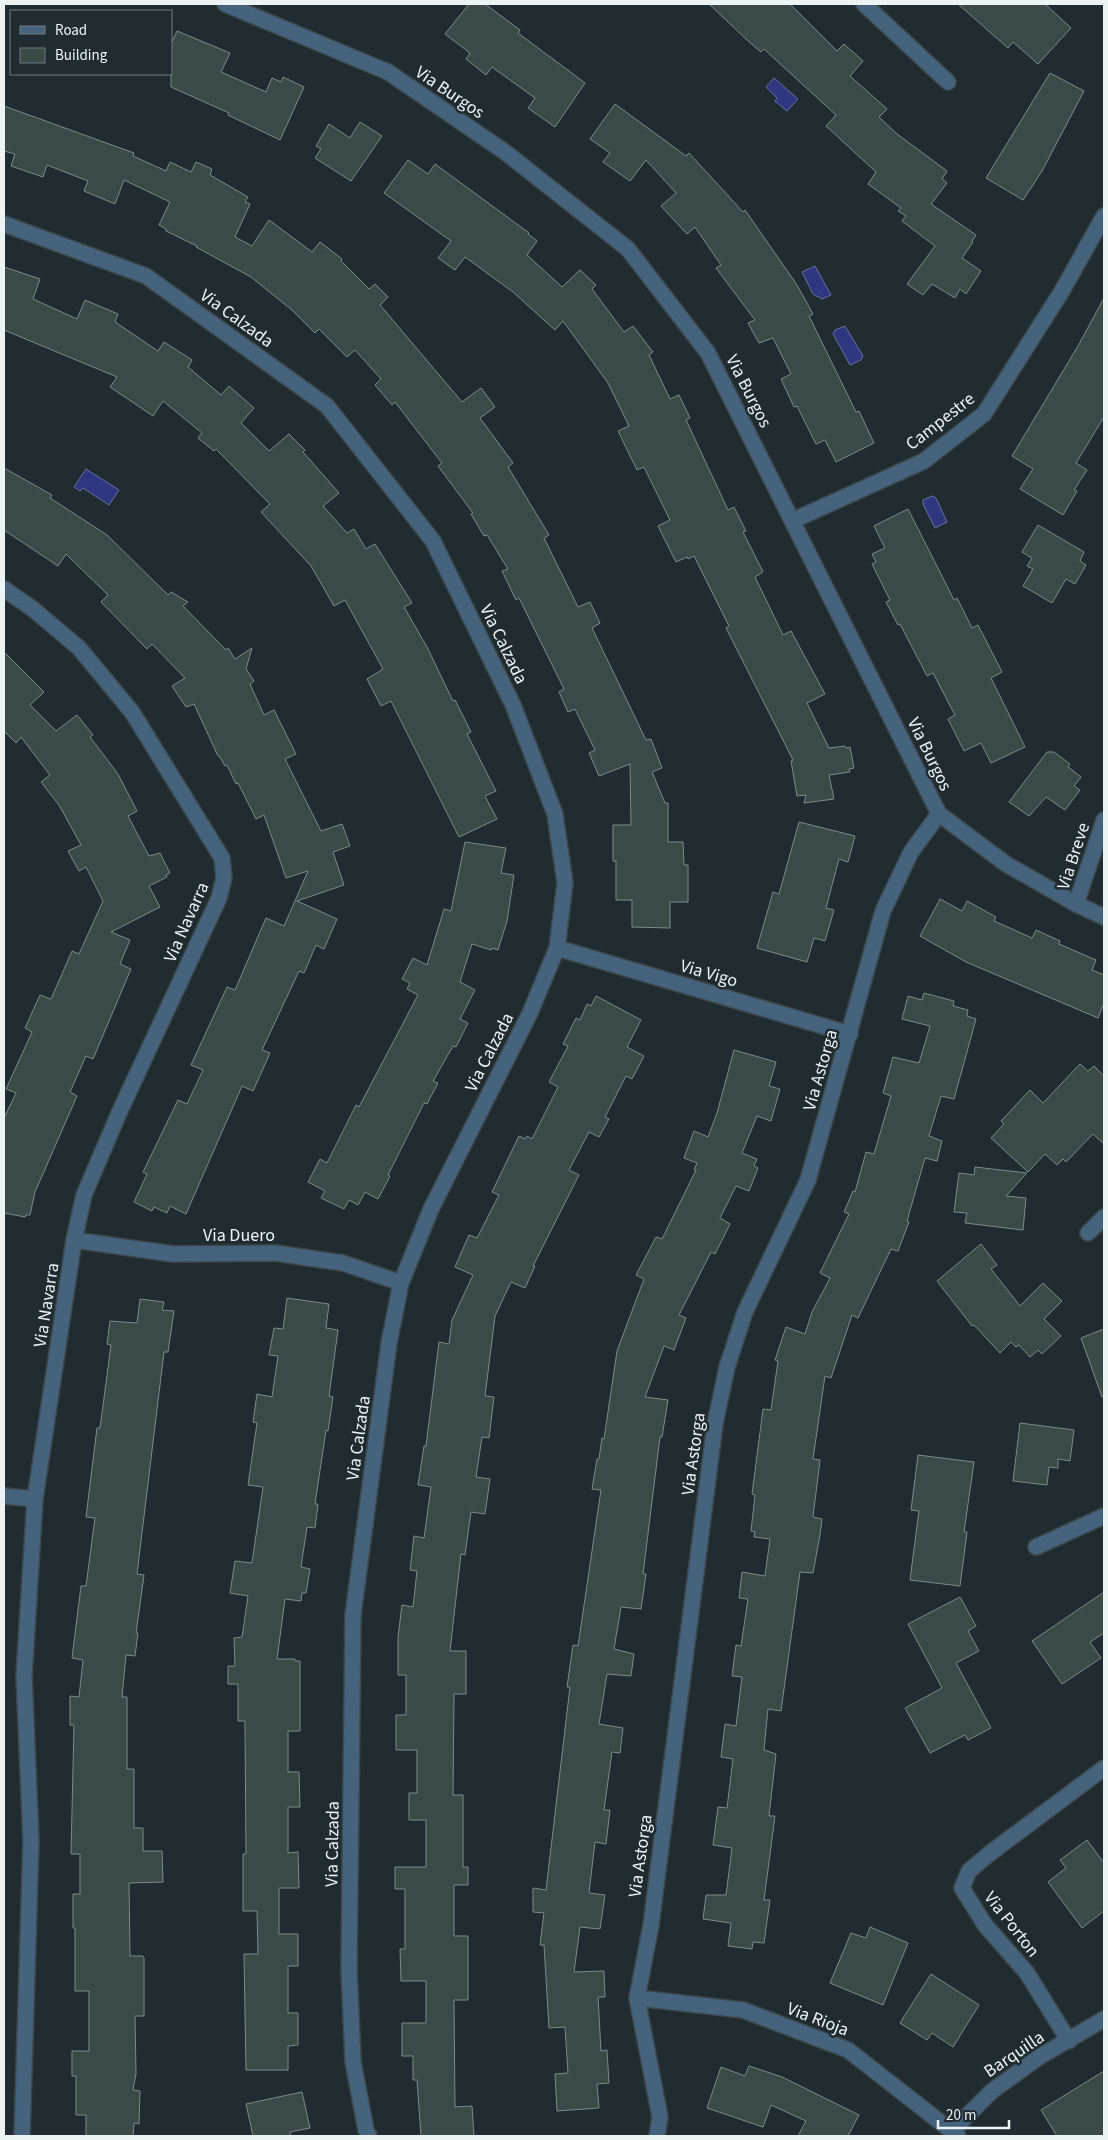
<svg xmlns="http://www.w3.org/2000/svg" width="1108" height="2140" font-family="'Source Sans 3',sans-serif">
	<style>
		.water { fill: #303780; stroke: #686fa3 }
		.building { fill: #3b4948; stroke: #7c8c8a }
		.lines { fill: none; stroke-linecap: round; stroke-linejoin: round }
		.street-casing { stroke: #3c484c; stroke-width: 18 }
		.street { stroke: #46637e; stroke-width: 15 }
		.labels { text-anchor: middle; stroke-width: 5; stroke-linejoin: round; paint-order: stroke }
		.street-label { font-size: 18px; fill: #ebf3f5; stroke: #202c30 }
	</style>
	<rect width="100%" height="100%" fill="#202c30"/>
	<g class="water">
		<path d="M774,78L798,99L787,111L775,101L777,98L766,87Z"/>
		<path d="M815,266L831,295L822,299L813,294L802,272Z"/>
		<path d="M845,326L863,356L861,360L850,365L833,334L835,330Z"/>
		<path d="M86,469L119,490L109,505L83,488L80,491L74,487Z"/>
		<path d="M932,496L936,498L947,522L935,528L923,504V500Z"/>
	</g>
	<g class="building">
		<path d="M469,4H485L520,30L518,33L585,83L555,127L528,108L535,98L492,67L486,75L466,59L470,53L445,34Z"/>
		<path d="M709,4H790L837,51L844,44L863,61L850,76L887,109L879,117L897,134L947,171L942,179L947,183L931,204L976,235L972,241L973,242L962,258L981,271L966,294L960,289L955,298L932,284L923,295L907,284L935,246L902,221L906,216L898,211L901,208L868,184L876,172L826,126L836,115L764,49L761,52L747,40Z"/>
		<path d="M958,4H1045L1071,28L1038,64L1013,42L1008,48Z"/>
		<path d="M177,31L230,53L221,72L266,92L272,78L281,82L283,77L304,87L280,140L228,115L229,113L171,87V44Z"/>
		<path d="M1050,73L1084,91L1042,171L1023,200L986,178Z"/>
		<path d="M615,104L686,156L689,153L743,212L745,210L797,285L813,314L809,316L856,412L859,411L874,443L836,462L825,440L816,444L797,406L794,407L781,379L791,374L773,338L759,343L748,323L755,320L716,268L721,265L695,227L687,234L661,206L676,193L646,160L630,181L603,162L610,153L590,139Z"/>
		<path d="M4,106L134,153L133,156L166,171L170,162L191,172L196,162L212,169L210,175L248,197L245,202L250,204L235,237L252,246L269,220L312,252L320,242L342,259L341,261L369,289L375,284L388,297L380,305L462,402L481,388L495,407L480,418L513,463L508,467L549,535L544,538L578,607L590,602L600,623L592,628L646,740L651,739L662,768L652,772L665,803H668V842H683L684,865H688V902H670V928L632,927V900H616V861H613V825H631L630,764L599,776L589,753L595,750L575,709L568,712L559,692L564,689L519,598L516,600L502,571L508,569L487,535L484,536L471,514L473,513L438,466L442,463L395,402L392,405L375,385L381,379L355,350L347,357L319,329L315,333L292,310L251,277L196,247L197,246L166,231V229L159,225L170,202L124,180L115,204L84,191L88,181L47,165L43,177L11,166L15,154L4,151Z"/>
		<path d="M360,122L382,136L351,181L315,158L321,149L316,146L329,124L350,138Z"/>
		<path d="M408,160L428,174L435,164L529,233L528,234L537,241L527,255L562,287L580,270L596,285L592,289L624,332L633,326L653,352L649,355L670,399L679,395L690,418L686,420L728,510L734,507L746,531L743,532L763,572L755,577L783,635L791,631L825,694L807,703L829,748L845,746L846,748L850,747L854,768L849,769L850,772L829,775L834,799L804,803L806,795L797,796L791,761L793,760L726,628L729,626L694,556L688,559L687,557L676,562L658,526L670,520L644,467L637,470L618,431L629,426L608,383L563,321L555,330L513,292L465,257L455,270L438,258L451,241L384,193Z"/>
		<path d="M4,267L40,279L33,299L77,319L85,300L118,314L115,322L158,351L164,342L192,360L188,367L221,395L229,386L254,408L241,423L269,451L289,434L305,450L303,452L339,493L323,506L347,533L354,529L366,549L375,544L412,603L404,607L427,647L453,701L455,700L471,732L467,734L496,791L485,796L497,819L459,837L391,701L381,706L367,679L383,669L345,600L334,606L311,566L261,512L270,504L216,449L214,451L198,438L202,433L163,401L153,416L110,387L117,377L4,330Z"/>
		<path d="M1104,298V417L1076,463L1087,470L1074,490L1077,491L1063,515L1020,489L1033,469L1012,456L1078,346Z"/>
		<path d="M4,468L52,495L50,498L107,535L168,595L171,592L188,602L183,606L226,650L228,648L235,659L252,648L246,669L254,681L250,684L264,715L274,710L296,754L285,759L321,831L342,824L350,846L333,852L344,885L297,901L337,919L324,949L316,945L304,973L299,971L262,1050L270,1053L253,1091L242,1086L186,1214L170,1206L167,1213L154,1207L152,1211L134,1202L147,1174L143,1172L178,1100L187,1104L203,1070L191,1065L227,987L235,990L266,918L284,926L308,871L286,878L264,815L256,819L238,783L236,784L227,765L225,766L220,757L218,756L194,704L186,707L172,686L185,678L152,644L147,649L101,602L108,595L66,554L58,566L4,530Z"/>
		<path d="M908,509L954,600L957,598L972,628L978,625L1002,672L991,678L1025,747L991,763L981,743L964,751L948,719L955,715L933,673L927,676L900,624L898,625L886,602L890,600L872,564L876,562L872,554L885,548L874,526Z"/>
		<path d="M1038,525L1084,552L1080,561L1086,565L1075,584L1066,579L1052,603L1023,586L1033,569L1027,566L1032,558L1022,552Z"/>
		<path d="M4,652L44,692L30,705L56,731L77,715L93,735L90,737L118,774L137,811L128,816L149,856L160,853L170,873L166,875L167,877L149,886L160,907L111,932L130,940L120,964L131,969L93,1059L86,1056L70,1092L77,1096L35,1192L30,1215H26L25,1217L4,1213V1118L16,1093L6,1089L32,1032L25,1028L40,995L51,999L72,951L79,954L103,901L86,867L79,871L68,851L81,845L59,805L41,782L50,775L21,737L16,743L4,731Z"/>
		<path d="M1047,752H1054L1070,764L1068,767L1081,777L1074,786L1080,790L1065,810L1046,797L1029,816L1009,802Z"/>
		<path d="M799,822L855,836L848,862L839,859L826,908L834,910L825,941L814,938L807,962L757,948L773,892L779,894Z"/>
		<path d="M465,842L506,848L501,873L514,875L507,921L498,950L492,948L491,950L472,944L460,982L475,990L460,1019L468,1023L456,1047L453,1046L433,1081L438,1083L427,1104L424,1103L388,1175L390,1176L378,1199L365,1192L358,1205L349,1200L344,1209L321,1198L325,1191L308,1182L320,1159L327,1163L356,1105L359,1107L418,995L407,989L410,983L402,979L413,958L427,965L444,909L451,911Z"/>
		<path d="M940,899L962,911L967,901L996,917L994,921L1032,938L1036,930L1060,941L1059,944L1096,960L1092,970L1104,975V1003L1098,1018L966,962L920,936Z"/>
		<path d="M924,993L954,1001L953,1006L968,1010L967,1016L976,1019L954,1099L941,1096L929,1136L942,1141L937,1161L925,1158L907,1221L909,1222L898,1251L891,1249L858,1318L852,1315L831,1378L825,1376L813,1459L820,1460L813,1517L822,1519L820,1535L813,1573L800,1572L781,1711L768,1709L764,1750L776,1754L769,1816H775L764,1900H770L764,1943L753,1942L752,1949L728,1946L731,1923L703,1919L706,1895H726L732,1848L713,1845L718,1807L727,1808L733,1759L721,1757L725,1724L736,1726L742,1677L732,1676L736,1645L741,1646L748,1599L739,1598L742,1572L765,1576L770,1539L754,1537L755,1532L751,1531L755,1495L752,1494L763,1409L771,1410L778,1361L775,1360L786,1327L805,1334L812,1312L830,1278L820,1273L849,1214L844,1212L853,1191L855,1192L866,1152L874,1154L891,1096L883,1093L893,1057L919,1063L930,1026L902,1019L908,996L922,1000Z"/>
		<path d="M596,996L641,1020L627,1047L644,1056L632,1079L626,1076L605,1117L609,1119L599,1137L589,1132L569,1170L579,1175L533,1266H535L525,1288L511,1282L495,1316L485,1396L494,1397L489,1438L482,1437L476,1477L490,1479L485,1514L471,1512L465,1555L461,1554L450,1651H466V1694H454L453,1795H463V1867H468V1885H454V1936H468V2000H454L455,2107L472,2106L474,2136H421L417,2080H413V2056H402V2023H426V1981H401L400,1949H405V1889H395V1867H426V1820H409V1793H417V1750H396V1715H406V1675H398V1637L402,1605L413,1607L417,1571L410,1570L414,1536L424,1538L431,1487L418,1485L424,1446H426L439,1342L449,1344L452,1320L473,1275L455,1267L469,1235L477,1238L499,1195L492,1192L519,1136L525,1139L527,1136L532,1139L558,1087L549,1082L568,1046L563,1044L576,1018L580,1020L587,1004L591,1006Z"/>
		<path d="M734,1050L776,1062L769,1086L780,1089L771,1121L757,1116L742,1153L757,1159L754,1166L758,1168L749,1191L736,1186L720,1218L730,1224L715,1254L711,1252L679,1315L686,1318L674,1350L664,1346L645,1397L668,1400L662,1437H660L643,1574H646L641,1609L621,1607L614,1649L634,1654L631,1676L607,1674L599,1724L623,1728L620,1753L612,1752L604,1810H610L606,1844L595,1842L589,1893L605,1895L600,1929L580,1927L574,1972L604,1971L605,1997H598L601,2051L607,2050L609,2083L597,2084L599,2108L557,2111L555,2074L568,2073L565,2027L549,2028L544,1945H540L544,1913L533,1912V1888L546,1890L570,1687H567L573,1645L578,1646L601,1490L592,1489L597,1459H599L602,1438L604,1439L617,1351L644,1279L636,1275L656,1237L662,1239L696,1170H694L697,1163L684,1158L694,1131L708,1137L717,1113Z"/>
		<path d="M1080,1064L1088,1071L1094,1066L1104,1076V1144L1093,1134L1066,1162L1063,1159L1057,1165L1045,1154L1028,1172L991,1138L1004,1124L1001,1121L1030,1090L1043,1103Z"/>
		<path d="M975,1167L1027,1173L1006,1196L1026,1198L1023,1230L965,1223L967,1213L954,1212L959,1173L974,1175Z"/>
		<path d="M981,1244L997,1265L991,1269L1020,1306L1043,1283L1062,1301L1044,1319L1061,1336L1042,1354L1038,1350L1030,1357L1019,1345L1016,1347L1011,1342L1000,1353L974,1325L972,1326L937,1281Z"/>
		<path d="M287,1298L329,1304L326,1328L338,1330L329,1396L333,1397L328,1431L326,1430L315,1504H318L315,1528L307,1527L301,1567L310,1569L306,1593H302L301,1601L285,1599L277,1659H295V1661H300V1731H288V1772H299L300,1807H288V1853L298,1852L299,1888H279V1934H298V1966H288V2013H298V2045L288,2046V2070H246L244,1954H258L257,1911H243V1854H246L245,1721H238V1684H228V1666H235L234,1638L242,1637L248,1596L230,1593L235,1561L252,1563L263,1487L248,1485L257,1423L253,1422L257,1394L272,1397L278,1356L269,1355L274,1328L283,1329Z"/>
		<path d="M140,1299L164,1302L162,1310L174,1311L168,1352H164L137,1574L144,1575L136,1633H138L135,1656L126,1655L122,1697H127V1769H134V1828H143V1851H162L163,1882L129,1883L130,1956H143L144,1958V2016H135L136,2074L133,2090L140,2091L139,2124L134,2123L133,2136H86V2115H76V2076H72V2051H89V1991H75V1928H73V1894H80V1854H71L74,1725H70V1696L79,1697L83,1660L72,1658L81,1586H86L95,1518L86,1517L97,1428H100L111,1345L107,1344L110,1321L137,1323Z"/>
		<path d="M1104,1329V1396L1102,1397L1081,1338Z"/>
		<path d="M1020,1423L1074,1430L1070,1461L1058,1459V1468L1049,1467L1047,1485L1013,1481Z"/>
		<path d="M918,1455L974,1462L964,1532H967L960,1586L910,1580L919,1511L911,1510Z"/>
		<path d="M1104,1592V1633L1090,1642L1101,1658L1062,1684L1032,1641Z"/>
		<path d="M960,1597L976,1626L968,1631L979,1651L956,1663L991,1728L968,1740L965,1735L930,1753L905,1708L942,1688L908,1624Z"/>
		<path d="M1087,1840L1104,1863V1911L1082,1928L1048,1882L1066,1868L1060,1860Z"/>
		<path d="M870,1927L908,1943L883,2005L830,1983L851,1933L866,1938Z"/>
		<path d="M931,1974L979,2005L953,2047L932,2033L927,2040L900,2023Z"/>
		<path d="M749,2066L782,2077L859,2115L848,2136H798L806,2121L771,2105L763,2127L707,2108L721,2067L745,2076Z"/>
		<path d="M1104,2071V2136H1057L1041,2110Z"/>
		<path d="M302,2092L310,2128L290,2132L291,2136H253L246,2104Z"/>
	</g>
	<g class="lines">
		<g class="street-casing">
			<g id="street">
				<path d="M225,4L388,72L505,152L628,249L708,353L939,814L1006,864L1076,904L1104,917"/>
				<path d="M864,4L948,82"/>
				<path d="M4,224L146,276L327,406L433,541L513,705L555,814L565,883L557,948L530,1013L431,1209L401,1283L389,1343L353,1615L349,1969L353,2062L366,2130L369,2136"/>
				<path d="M794,520L924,461L984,414L1062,291L1104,216"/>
				<path d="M4,589L33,609L79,648L132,712L222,858L224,878L219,898L119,1113L84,1195L74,1240L35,1499L24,1676L31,1841L22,2136"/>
				<path d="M1076,904L1104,820"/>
				<path d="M557,948L850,1034"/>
				<path d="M1088,1233L1104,1217"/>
				<path d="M74,1240L173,1254L275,1253L343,1263L401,1283"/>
				<path d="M4,1496L35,1499"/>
				<path d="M1036,1547L1104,1516"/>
				<path d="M637,1998L743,2010L848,2050L958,2136"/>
				<path d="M1069,2041L1027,1973L985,1925L962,1888L969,1871L989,1854L1104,1768"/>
				<path d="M952,2131L992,2091L1039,2057L1104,2019"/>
				<path d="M657,2136L660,2117L637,1998L651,1925L715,1424L727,1367L745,1312L808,1180L883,911L911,852L939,814"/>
			</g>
		</g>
		<use href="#street" class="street"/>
	</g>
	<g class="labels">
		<g class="street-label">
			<text transform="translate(450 92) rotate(34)" y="6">Via Burgos</text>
			<text transform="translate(237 318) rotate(36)" y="6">Via Calzada</text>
			<text transform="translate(749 391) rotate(63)" y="6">Via Burgos</text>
			<text transform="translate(940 421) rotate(-38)" y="6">Campestre</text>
			<text transform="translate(504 644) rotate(64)" y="6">Via Calzada</text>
			<text transform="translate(930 754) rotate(64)" y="6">Via Burgos</text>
			<text transform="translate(1073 856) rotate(-72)" y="6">Via Breve</text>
			<text transform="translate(186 922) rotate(-66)" y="6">Via Navarra</text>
			<text transform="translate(709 973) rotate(16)" y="6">Via Vigo</text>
			<text transform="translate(489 1052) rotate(-63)" y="6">Via Calzada</text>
			<text transform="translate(820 1070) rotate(-74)" y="6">Via Astorga</text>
			<text x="239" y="1241">Via Duero</text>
			<text transform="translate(46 1305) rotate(-81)" y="6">Via Navarra</text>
			<text transform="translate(358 1438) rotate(-82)" y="6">Via Calzada</text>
			<text transform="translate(693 1454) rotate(-82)" y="6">Via Astorga</text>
			<text transform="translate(332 1844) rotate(-89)" y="6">Via Calzada</text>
			<text transform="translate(640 1856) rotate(-82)" y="6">Via Astorga</text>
			<text transform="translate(1012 1924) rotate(52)" y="6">Via Porton</text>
			<text transform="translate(818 2019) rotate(21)" y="6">Via Rioja</text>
			<text transform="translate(1014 2054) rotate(-34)" y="6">Barquilla</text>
		</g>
	</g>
	<rect width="1108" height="2140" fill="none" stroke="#ebf3f5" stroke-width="10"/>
	<rect x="10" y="10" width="162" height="65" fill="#202c30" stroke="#717c7f"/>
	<rect x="20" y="26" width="25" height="8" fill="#46637e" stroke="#717c7f"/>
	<text x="55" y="35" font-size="15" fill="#ebf3f5">Road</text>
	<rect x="20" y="48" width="25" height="15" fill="#3b4948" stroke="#717c7f"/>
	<text x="55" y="60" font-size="15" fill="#ebf3f5">Building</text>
	<path d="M938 2120v8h71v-8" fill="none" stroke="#ebf3f5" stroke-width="2.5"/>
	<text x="946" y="2120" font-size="15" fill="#ebf3f5" stroke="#202c30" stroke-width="4" paint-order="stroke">20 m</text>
</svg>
